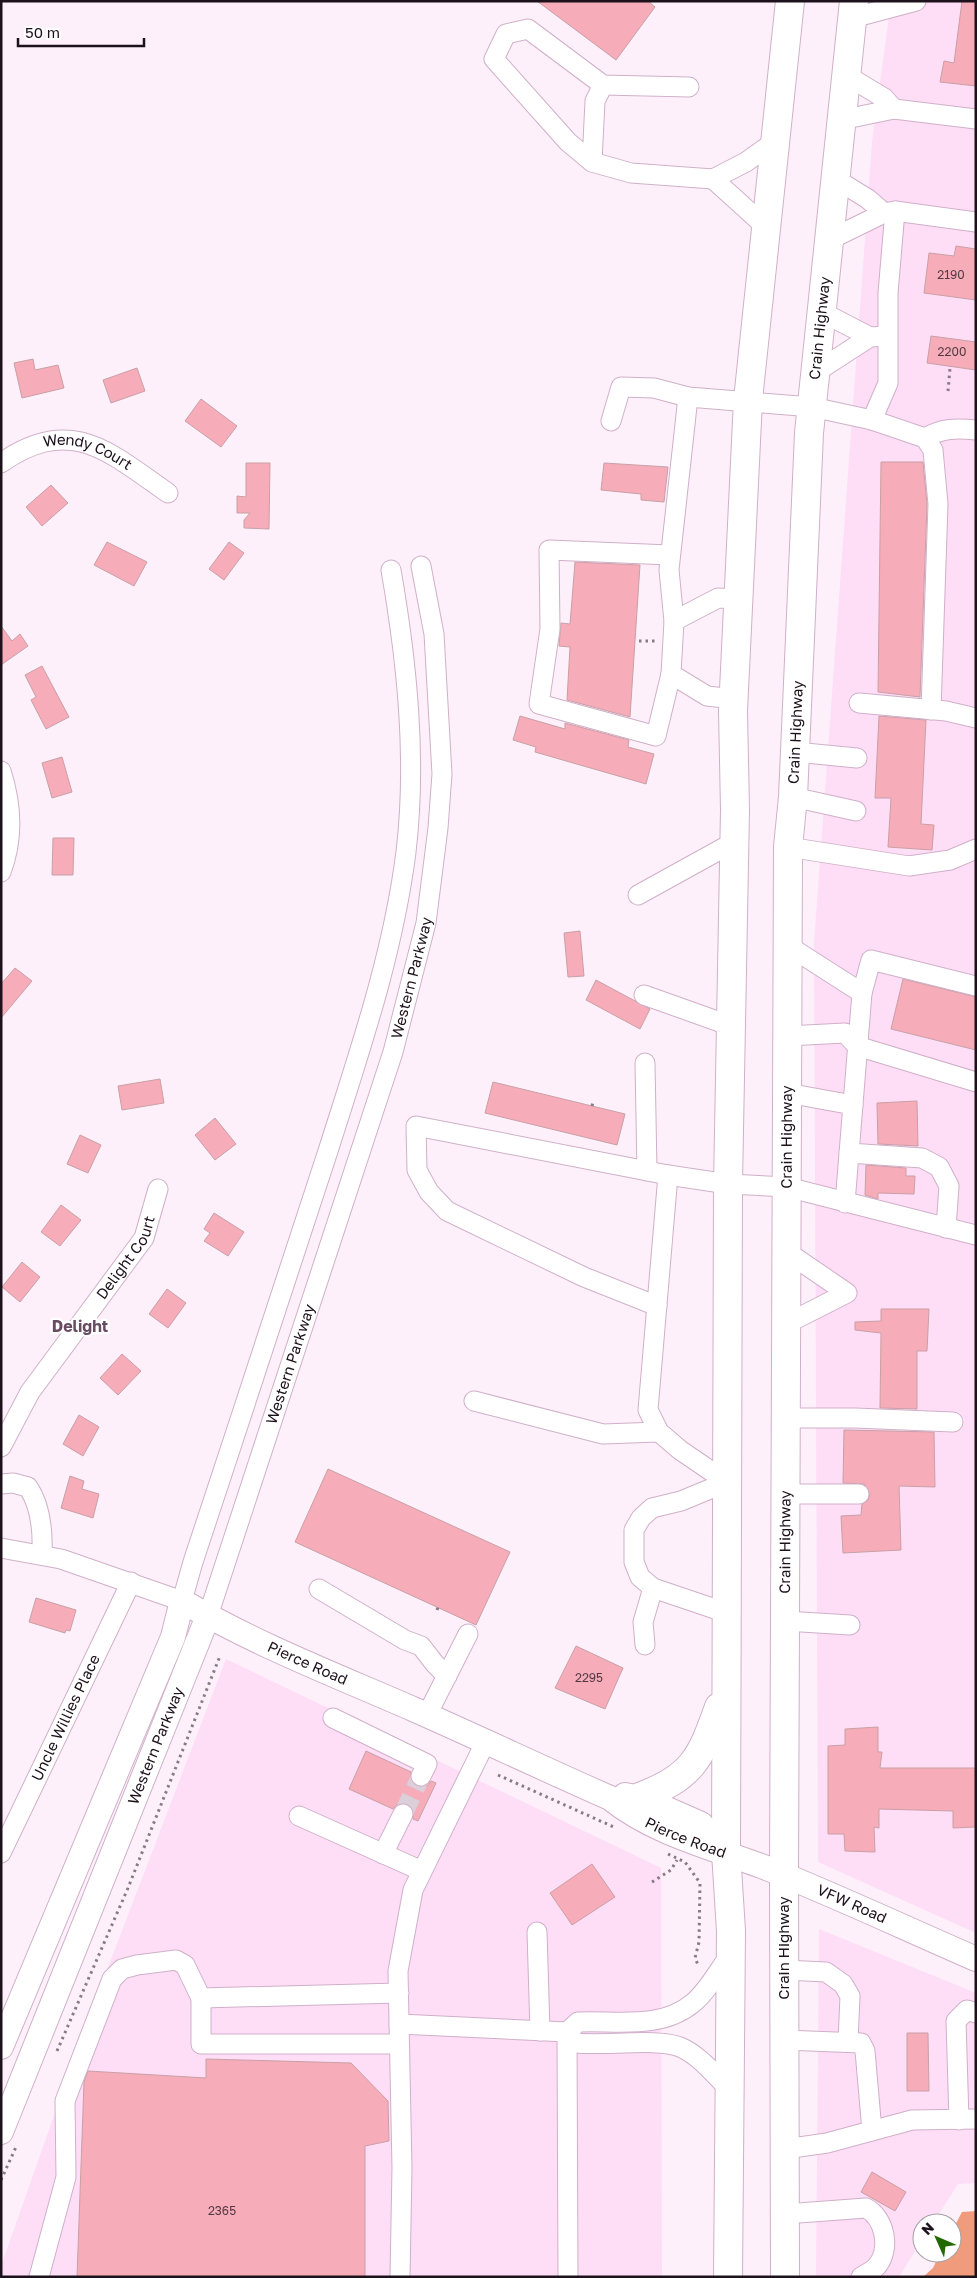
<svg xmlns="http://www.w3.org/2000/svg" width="977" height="2278" font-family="'Golos Text',sans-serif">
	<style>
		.built { fill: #feddf6 }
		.forest { fill: #ef9b7c }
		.building { fill: #f6acb9; stroke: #c9a0a6 }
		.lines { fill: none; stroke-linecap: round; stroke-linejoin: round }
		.minor-tunnel { stroke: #dbcfd9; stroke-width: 19; stroke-dasharray: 19 9; stroke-linecap: butt }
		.minor-casing { stroke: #d0b0c9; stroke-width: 21 }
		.major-casing { stroke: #d0b0c9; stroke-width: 26 }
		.highway-casing { stroke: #d0b0c9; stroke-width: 30 }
		.path { stroke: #877b85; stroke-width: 3; stroke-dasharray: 2.5 4; stroke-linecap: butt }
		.minor { stroke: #fff; stroke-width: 19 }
		.major { stroke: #fff; stroke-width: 24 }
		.highway { stroke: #fff; stroke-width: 28 }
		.labels { text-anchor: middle; stroke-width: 4.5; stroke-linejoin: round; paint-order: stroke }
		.number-label { font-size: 12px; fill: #533842 }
		.street-label { font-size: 15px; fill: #1d121b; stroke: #fff }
		.neighbourhood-label { font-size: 16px; font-weight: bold; fill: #684c61; stroke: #fff }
	</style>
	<rect width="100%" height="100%" fill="#fdf0fa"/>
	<g class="built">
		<path d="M891,1H976V1933L818,1862L814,943L872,142Z"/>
		<path d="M226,1659L661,1868L662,2277H1V2266L87,2022Z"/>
		<path d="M819,1929L976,1993V2183L958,2184L933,2223H922V2240L899,2277H816Z"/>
	</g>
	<path class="forest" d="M976,2211V2277H923L933,2268L940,2253H952V2231L962,2212Z"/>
	<g class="building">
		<path d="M537,1H648L655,7L616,60Z"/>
		<path d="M962,1H976V86L940,82L944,61L954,63Z"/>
		<path d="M956,246L976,249V300L924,293L929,253L954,256Z"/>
		<path d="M931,336L976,342V370L927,363Z"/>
		<path d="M33,359L35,370L58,365L64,388L22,398L14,363Z"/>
		<path d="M137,368L145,391L111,403L103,380Z"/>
		<path d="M201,399L237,426L221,447L185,421Z"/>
		<path d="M881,462H923L927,504L920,697L878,692Z"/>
		<path d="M246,463H270L269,529L244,528V520L250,513H237V496L246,497Z"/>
		<path d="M604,463L668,467L664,502L641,500V494L601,490Z"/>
		<path d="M51,485L68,503L42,526L26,507Z"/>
		<path d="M107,542L147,562L134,586L94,565Z"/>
		<path d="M229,542L244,553L224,580L209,569Z"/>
		<path d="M575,562L640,565L630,717L567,700L570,647L559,646L561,623L570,624Z"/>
		<path d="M1,626L12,641L20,634L28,646L1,665Z"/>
		<path d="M42,666L69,717L46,729L31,700L36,697L25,675Z"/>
		<path d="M520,716L565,729V723L629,740L628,747L654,754L646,784L535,752L536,747L513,740Z"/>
		<path d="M879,716L926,720L921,824L934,825L932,850L888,847L891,798H875Z"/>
		<path d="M62,757L72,792L52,798L42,763Z"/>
		<path d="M53,838H74L73,875H52Z"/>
		<path d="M580,931L584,976L568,977L564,933Z"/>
		<path d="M15,968L32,981L1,1018V984Z"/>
		<path d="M903,979L976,997V1050L891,1029Z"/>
		<path d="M596,980L650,1009L640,1029L586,1000Z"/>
		<path d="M160,1079L164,1103L122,1110L118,1086Z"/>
		<path d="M493,1082L625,1114L617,1145L485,1113Z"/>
		<path d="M917,1101L918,1146L878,1144L877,1103Z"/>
		<path d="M215,1118L236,1144L215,1160L195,1135Z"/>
		<path d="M80,1135L101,1145L88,1173L67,1164Z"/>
		<path d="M866,1165L906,1168V1176H915L914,1194L878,1193V1199L865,1195Z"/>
		<path d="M61,1205L81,1220L60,1246L41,1232Z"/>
		<path d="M214,1213L244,1232L228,1256L204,1241L210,1233L204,1229Z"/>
		<path d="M22,1262L40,1277L20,1302L2,1287Z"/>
		<path d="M167,1289L186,1303L168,1328L149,1314Z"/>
		<path d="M881,1309H929L927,1351H917V1409L880,1408L881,1333L855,1330V1322L881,1321Z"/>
		<path d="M122,1354L141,1371L118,1395L100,1378Z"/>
		<path d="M79,1415L99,1427L83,1456L63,1444Z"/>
		<path d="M844,1430L934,1432L935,1487L899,1486L901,1550L843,1553L841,1516L861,1515L862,1504L868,1500L870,1494L864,1484L843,1483Z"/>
		<path d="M328,1469L510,1552L476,1625L295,1542Z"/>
		<path d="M70,1476L84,1481L82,1489L99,1494L93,1518L61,1508Z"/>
		<path d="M36,1598L76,1610L70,1631L66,1630L65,1633L29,1622Z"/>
		<path d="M576,1646L623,1668L605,1709L555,1688Z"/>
		<path d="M878,1727V1752H882L880,1768H976V1827L953,1828V1811L879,1809V1828L874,1827L875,1852L845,1851L844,1834H828V1746L845,1745V1729Z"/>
		<path d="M366,1751L411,1772V1782L416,1786H427L431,1781L436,1783L418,1821L413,1819V1808L408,1804H397L393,1809L349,1789Z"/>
		<path d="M592,1864L615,1897L572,1925L550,1893Z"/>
		<path d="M907,2033H928L929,2091H907Z"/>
		<path d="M206,2059L351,2063L388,2101L389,2141L365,2146V2277H77L84,2082L88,2071L206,2078Z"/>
		<path d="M872,2172L906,2192L895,2211L861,2192Z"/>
	</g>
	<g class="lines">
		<path class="minor-tunnel" d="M403,1814L421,1776"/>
		<g class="minor-casing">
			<g id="minor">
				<path d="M856,17L916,1"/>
				<path d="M689,87L603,85L528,29L506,34L494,59L568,142L592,162L631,173L713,179"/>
				<path d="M894,109L976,119"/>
				<path d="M841,120L894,109L884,98L846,75"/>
				<path d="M592,162L595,101L603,85"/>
				<path d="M834,178L868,199L884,213"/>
				<path d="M766,227L713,179L746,162L774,142"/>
				<path d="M829,240L884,213L895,211L976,222"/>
				<path d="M822,312L870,337"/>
				<path d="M816,372L870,337L887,336"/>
				<path d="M688,397L669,570L674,621L671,674L707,696L734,699"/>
				<path d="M872,420L888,383V293L895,211"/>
				<path d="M611,421L621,387L654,388L688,397L812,407L872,420L925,438L933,450L938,504L931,710"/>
				<path d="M925,438C942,428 956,428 976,430"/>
				<path id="s1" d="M1,463C71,414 109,452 168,493"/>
				<path d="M670,555L549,550L550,629L539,704L656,736L671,674"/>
				<path d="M674,621L718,598L738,599"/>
				<path d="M859,703L946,711L976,718"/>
				<path d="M795,752L857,758"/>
				<path d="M1,771C12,805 14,838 1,872"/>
				<path d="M793,797L856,811"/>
				<path d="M788,847L909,866L950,860L976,849"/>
				<path d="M638,895L734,842"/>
				<path d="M787,945L862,993"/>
				<path d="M644,995L731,1026"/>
				<path d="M787,1036L845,1033L857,1046L976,1082"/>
				<path d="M645,1063L647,1171"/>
				<path d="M787,1093L853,1105"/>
				<path d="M849,1153L922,1158L939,1167L949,1186L946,1228"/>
				<path d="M668,1175L648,1410L659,1432L680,1450L727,1482"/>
				<path d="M845,1203L862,993L871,960L976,986"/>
				<path d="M657,1306L584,1277L447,1211L429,1192L417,1170L416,1126L668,1175L728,1184L787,1187L976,1235"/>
				<path d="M786,1324L847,1293L787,1252"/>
				<path d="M474,1401L603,1434L659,1432"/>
				<path d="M786,1418H855L953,1422"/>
				<path id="s2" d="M1,1447L30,1392L144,1238L158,1189"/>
				<path d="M1,1484L13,1483L28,1487C41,1506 43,1532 42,1555"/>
				<path d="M786,1494H859"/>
				<path d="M1,1548L61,1559L182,1601L193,1562C238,1425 284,1288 328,1151C359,1053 393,955 406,852C417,759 407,662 391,570"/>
				<path d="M319,1589L405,1640L421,1646L435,1664L447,1676"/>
				<path d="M727,1613L653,1588L640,1577L634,1562V1530L641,1518L652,1508L681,1501L727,1482"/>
				<path id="s3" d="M208,1616L393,1052L426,923L438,828L442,774L434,634L421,566"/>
				<path d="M785,1621L850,1625"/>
				<path d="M645,1645L643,1622L653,1588"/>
				<path d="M427,1715L468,1634"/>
				<path d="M333,1718L427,1764L421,1776"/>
				<path d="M299,1816L422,1871"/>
				<path id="s4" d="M1,1853L131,1582"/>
				<path d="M383,1854L403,1814"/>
				<path d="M537,1932L540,2031"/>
				<path d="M784,1970L826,1972L843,1984L850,1996L848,2042"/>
				<path d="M201,1998V2044H398"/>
				<path d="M399,2024L567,2032L576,2043C603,2046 659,2038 680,2047C699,2055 714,2074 729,2089"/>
				<path d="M784,2040L861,2043L865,2051L872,2131"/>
				<path d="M959,2120L956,2021L967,2010L976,2013"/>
				<path d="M785,2149L827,2143L912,2120L976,2119"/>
				<path d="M785,2214L866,2208C885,2218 891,2249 877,2266C874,2270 866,2274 861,2277"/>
				<path d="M39,2277L66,2177L65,2101L112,1979L122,1969L137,1965L176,1960L185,1965L201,1998L399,1993"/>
				<path d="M400,2277L402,2168L398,1971L413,1890L486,1741"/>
				<path d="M568,2277L567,2032L578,2022C616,2020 661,2030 693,2003C708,1991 719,1969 731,1954"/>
			</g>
		</g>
		<g class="major-casing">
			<g id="major">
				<path d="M625,1795L644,1799L701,1824L726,1852"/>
				<path id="s5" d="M1,2047L173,1637L182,1601C255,1644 335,1675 413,1709C479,1738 544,1769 610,1798C656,1835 715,1848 769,1869C839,1897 907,1929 976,1959"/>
				<path id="s6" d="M1,2132L208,1616"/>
			</g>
		</g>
		<g class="highway-casing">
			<g id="highway">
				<path d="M637,1798C692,1777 700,1761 719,1707"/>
				<path d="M728,2277L731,1931L726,1852L728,1184L735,810L733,711L748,400L790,1"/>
				<path id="s7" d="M785,2277L784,1875L788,847L793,797L809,433L854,1"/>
			</g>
		</g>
		<g class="path">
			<path d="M948,391L950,368"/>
			<path d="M639,641H656"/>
			<path d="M592,1106L593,1102"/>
			<path d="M437,1610L438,1607"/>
			<path d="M498,1775L616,1828"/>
			<path d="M668,1854L685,1862L700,1883L699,1942L695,1958L699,1967"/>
			<path d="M652,1882L671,1870L677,1860"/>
			<path d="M57,2051L128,1888L220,1656"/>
			<path d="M1,2180L16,2147"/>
		</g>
		<use href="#minor" class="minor"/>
		<use href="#major" class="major"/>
		<use href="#highway" class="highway"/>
	</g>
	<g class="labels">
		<g class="number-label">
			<text x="951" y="279">2190</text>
			<text x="952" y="356">2200</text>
			<text x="589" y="1682">2295</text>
			<text x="222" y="2215">2365</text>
		</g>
		<g class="street-label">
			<text dy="5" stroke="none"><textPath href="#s7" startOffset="1950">Crain Highway</textPath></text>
			<text dy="5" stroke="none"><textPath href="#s1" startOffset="94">Wendy Court</textPath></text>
			<text dy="5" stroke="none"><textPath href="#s7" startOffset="1545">Crain Highway</textPath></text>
			<text dy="5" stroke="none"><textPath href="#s3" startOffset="670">Western Parkway</textPath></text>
			<text dy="5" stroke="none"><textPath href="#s7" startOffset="1140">Crain Highway</textPath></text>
			<text dy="5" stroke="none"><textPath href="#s2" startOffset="228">Delight Court</textPath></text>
			<text dy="5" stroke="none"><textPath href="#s3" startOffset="265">Western Parkway</textPath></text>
			<text dy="5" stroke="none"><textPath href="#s7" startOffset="735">Crain Highway</textPath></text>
			<text dy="5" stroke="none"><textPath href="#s5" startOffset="622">Pierce Road</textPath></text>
			<text dy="5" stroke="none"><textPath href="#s4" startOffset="150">Uncle Willies Place</textPath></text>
			<text dy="5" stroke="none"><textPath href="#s6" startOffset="416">Western Parkway</textPath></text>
			<text dy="5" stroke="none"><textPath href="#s5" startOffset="1039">Pierce Road</textPath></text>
			<text dy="5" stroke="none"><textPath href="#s5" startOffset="1218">VFW Road</textPath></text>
			<text transform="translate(784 1948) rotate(-90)" y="5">Crain Highway</text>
		</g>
		<g class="neighbourhood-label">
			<text x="80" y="1332">Delight</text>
		</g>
	</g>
	<rect width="977" height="2278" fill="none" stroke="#1d121b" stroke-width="5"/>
	<g transform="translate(937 2238) rotate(315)"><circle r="24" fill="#ffffff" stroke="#a5a0a4"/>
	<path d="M0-4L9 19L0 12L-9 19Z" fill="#226902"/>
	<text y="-8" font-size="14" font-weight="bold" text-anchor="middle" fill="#1d121b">N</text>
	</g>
	<path d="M18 38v8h126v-8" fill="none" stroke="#1d121b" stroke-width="2.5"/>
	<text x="25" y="38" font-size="15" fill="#1d121b" stroke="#ffffff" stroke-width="4" paint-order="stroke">50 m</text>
</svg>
